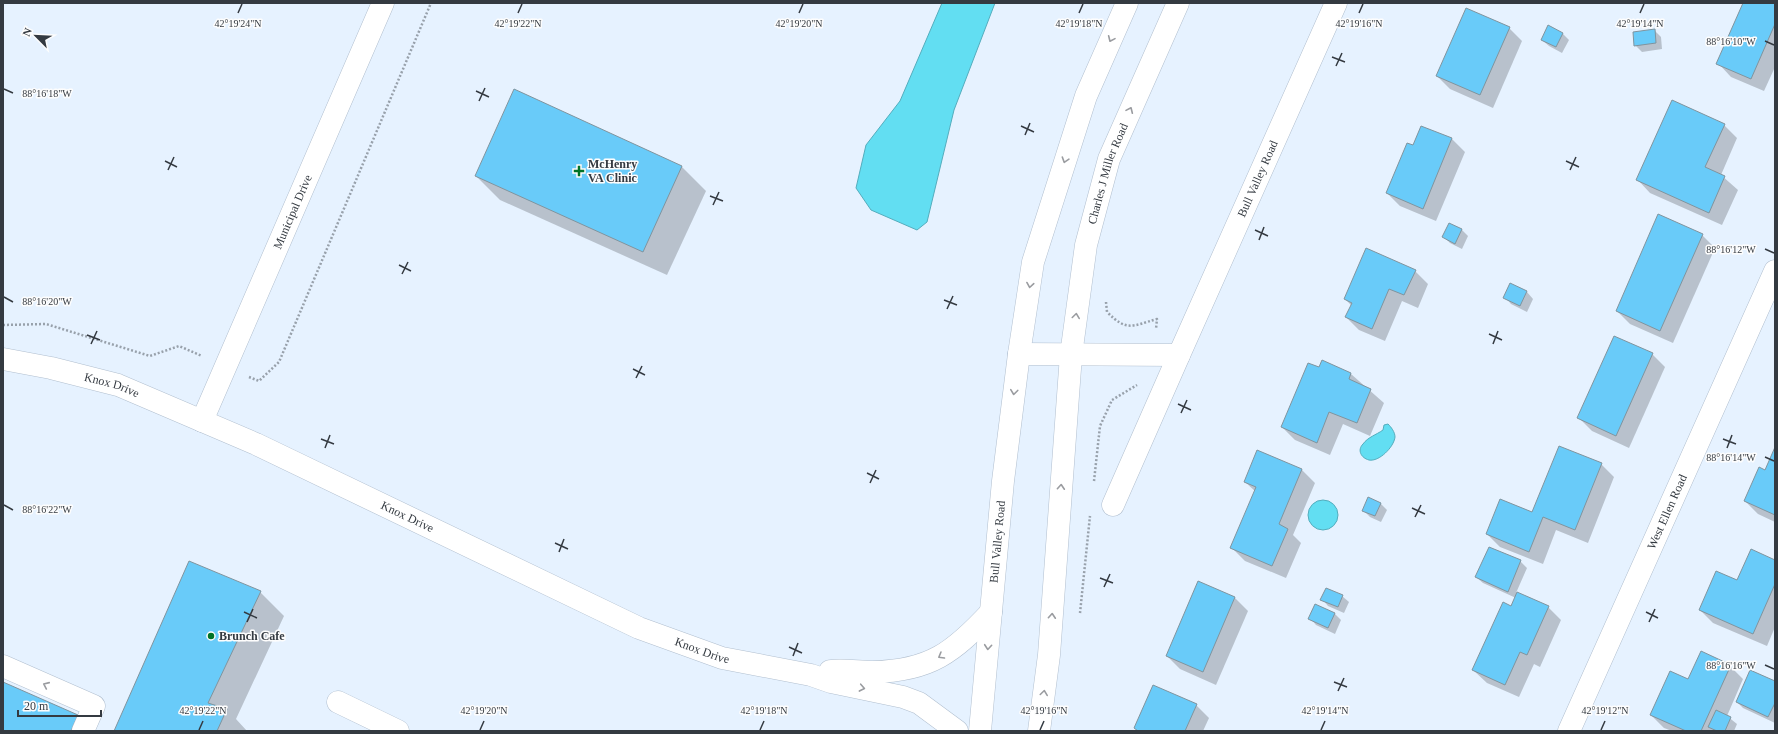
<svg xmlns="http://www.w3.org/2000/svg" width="1778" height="734" font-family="Georgia,serif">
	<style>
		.water { fill: #62def2; stroke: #54adbd }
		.shadow { fill: #0003 }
		.building { fill: #69cbf9; stroke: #80949e }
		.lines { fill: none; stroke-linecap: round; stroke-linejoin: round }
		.minor-casing { stroke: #b1bfcf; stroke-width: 23 }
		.path { stroke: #98a1ab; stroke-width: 2.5; stroke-dasharray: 2 2; stroke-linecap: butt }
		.minor { stroke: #fff; stroke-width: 22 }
		.oneway { stroke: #9a9ca0 }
		.ticks { fill: none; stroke: #343a41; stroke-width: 1.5 }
		.poi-dot { fill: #007328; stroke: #fdfdfd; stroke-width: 1.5 }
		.labels { text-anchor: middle; stroke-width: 3; stroke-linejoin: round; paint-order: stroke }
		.poi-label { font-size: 12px; font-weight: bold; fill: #343a41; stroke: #fdfdfd; text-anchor: start }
		.street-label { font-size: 12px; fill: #343a41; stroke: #fdfdfd }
		.ticks-label { font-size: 10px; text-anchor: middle; fill: #343a41; stroke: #fdfdfd; stroke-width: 3; stroke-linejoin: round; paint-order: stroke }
	</style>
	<rect width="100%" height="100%" fill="#e6f2ff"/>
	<g class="water">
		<path d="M942,3H995L954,110L927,222L917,230L871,210L856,188L866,145L900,101Z"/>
		<path d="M1388,424C1391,427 1395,432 1395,437C1394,447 1379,462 1369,460C1361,458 1357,450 1363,444C1368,437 1376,435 1383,430L1384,425Z"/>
		<circle cx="1323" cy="515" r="15"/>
	</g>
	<g class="shadow">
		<path d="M1744,3L1775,4V67L1764,91L1731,77L1718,63Z"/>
		<path d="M1509,28L1522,41L1493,108L1450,89L1437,76Z"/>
		<path d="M1654,30L1661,37L1662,49L1642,52L1635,45Z"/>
		<path d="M1562,33L1569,40L1562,53L1549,46L1542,40Z"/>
		<path d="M515,91L682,167L706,191L667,275L500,200L476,176Z"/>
		<path d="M1724,125L1737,138L1721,175L1738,190L1722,225L1650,193L1637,179Z"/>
		<path d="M1421,127L1452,139L1465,152L1436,221L1400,206L1387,193L1413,146Z"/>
		<path d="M1450,224L1462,230L1468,236L1462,249L1450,243L1444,237Z"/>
		<path d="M1702,235L1715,248L1673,343L1630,324L1617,311Z"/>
		<path d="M1415,271L1428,284L1418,308L1402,301L1385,341L1359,330L1346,317L1352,306L1345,299Z"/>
		<path d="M1511,284L1527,292L1533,299L1527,312L1511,304L1505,297Z"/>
		<path d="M1652,354L1665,367L1629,448L1592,431L1579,418Z"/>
		<path d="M1319,369L1351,374L1384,403L1370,436L1343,424L1330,455L1295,440L1282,427Z"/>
		<path d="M1775,450V522L1758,514L1745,501L1766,471Z"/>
		<path d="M1258,451L1302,470L1315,483L1293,535L1301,543L1286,578L1245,561L1232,548L1256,492L1245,482Z"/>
		<path d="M1601,464L1614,477L1588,543L1556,530L1543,564L1500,547L1487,534L1533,513Z"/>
		<path d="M1380,503L1387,510L1381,522L1370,517L1363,510Z"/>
		<path d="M1520,561L1527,568L1516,593L1548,607L1561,620L1540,667L1534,664L1519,697L1487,683L1473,670L1516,598L1483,583L1476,577Z"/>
		<path d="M1775,561V627L1767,646L1713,623L1700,610L1737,581Z"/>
		<path d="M1198,583L1235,598L1248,611L1216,685L1180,669L1167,656Z"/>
		<path d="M260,592L284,616L236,719L247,731H115Z"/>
		<path d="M1342,596L1349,602L1344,613L1328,606L1322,599Z"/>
		<path d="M1335,614L1341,620L1335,634L1316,625L1310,618Z"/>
		<path d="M1730,666L1743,679L1727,716L1737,724L1734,731H1672L1664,728L1651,715L1689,680Z"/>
		<path d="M1775,682V723L1743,708L1737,702Z"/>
		<path d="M1196,705L1209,718L1203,731H1138L1135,728Z"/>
	</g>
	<g class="building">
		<path d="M1743,3H1775V24L1751,79L1716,64Z"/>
		<path d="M1466,8L1510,27L1480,95L1436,76Z"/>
		<path d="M1548,25L1563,33L1556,47L1541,40Z"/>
		<path d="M1655,29L1656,43L1634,46L1633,32Z"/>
		<path d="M514,89L682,166L643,252L475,176Z"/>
		<path d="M1672,100L1725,124L1705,167L1725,176L1709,213L1636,180Z"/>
		<path d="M1421,126L1452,138L1423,209L1386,193L1407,143L1413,145Z"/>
		<path d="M1658,214L1703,234L1660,331L1616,311Z"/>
		<path d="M1449,223L1462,229L1455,244L1442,237Z"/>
		<path d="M1366,248L1416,270L1404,295L1389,289L1372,329L1345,317L1352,303L1344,299Z"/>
		<path d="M1510,283L1527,291L1520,306L1503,298Z"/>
		<path d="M1614,336L1653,353L1616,436L1577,418Z"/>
		<path d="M1322,360L1351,373L1349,379L1371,389L1357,423L1329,412L1317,443L1281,427L1308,363L1319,367Z"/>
		<path d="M1559,446L1602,463L1575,530L1543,517L1529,552L1486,534L1500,499L1532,512Z"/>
		<path d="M1775,447V515L1744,501L1759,467L1765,470Z"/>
		<path d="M1257,450L1302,469L1279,524L1288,529L1272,566L1230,548L1256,487L1244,482Z"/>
		<path d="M1368,497L1381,503L1375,516L1362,511Z"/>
		<path d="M1489,547L1521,560L1508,592L1475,577Z"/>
		<path d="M1751,549L1775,560V584L1753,634L1699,610L1716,571L1737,580Z"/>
		<path d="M189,561L261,591L208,703L227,709L217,731H114Z"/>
		<path d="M1198,581L1235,597L1203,672L1166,656Z"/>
		<path d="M1326,588L1343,595L1338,607L1320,600Z"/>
		<path d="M1517,592L1549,606L1527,655L1520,652L1505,685L1472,670L1503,602L1511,606Z"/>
		<path d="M1315,604L1335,613L1328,628L1308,619Z"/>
		<path d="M1701,651L1731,665L1701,731H1686L1650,715L1670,671L1688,679Z"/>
		<path d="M1750,670L1775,681V703L1768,717L1736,702Z"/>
		<path d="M3,682L78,715L71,731H3Z"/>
		<path d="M1153,685L1197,704L1185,731H1138L1134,728Z"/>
		<path d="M1716,710L1731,717L1725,731H1717L1708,727Z"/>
	</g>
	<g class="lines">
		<g class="minor-casing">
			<g id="minor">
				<path id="s1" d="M1019,354L1179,355L1336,3"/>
				<path id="s2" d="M3,359L51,368L118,385L256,444L639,628L722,658L811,675L831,682L903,697L919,703L957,731"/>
				<path id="s3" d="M202,421L383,3"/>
				<path d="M1113,505L1179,355"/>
				<path d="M3,666L94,706L83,731"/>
				<path d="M830,671C843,669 859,672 873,672C930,671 954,652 991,612"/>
				<path d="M338,702L398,731"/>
				<path id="s4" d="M980,731L1003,481L1019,354L1033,262L1086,96L1127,3"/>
				<path id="s5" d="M1039,731L1049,655L1071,355L1086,245L1109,159L1178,3"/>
				<path id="s6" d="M1569,731L1775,271"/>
			</g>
		</g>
		<g class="path">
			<path d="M1106,302L1107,312C1127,332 1132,326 1157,319L1156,329"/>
			<path d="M3,325L46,324L150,356L179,346L202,356"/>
			<path d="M249,377L259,381L279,362L431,3"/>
			<path d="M1094,481L1100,426L1112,400L1137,385"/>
			<path d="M1080,613L1090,516"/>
		</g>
		<use href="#minor" class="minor"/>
	</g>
	<defs><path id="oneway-chevron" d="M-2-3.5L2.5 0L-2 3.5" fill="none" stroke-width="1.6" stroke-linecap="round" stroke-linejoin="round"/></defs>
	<g class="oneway">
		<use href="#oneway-chevron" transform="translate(1111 39) rotate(114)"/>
		<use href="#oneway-chevron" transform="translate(1130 110) rotate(-66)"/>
		<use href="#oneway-chevron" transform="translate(1065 160) rotate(108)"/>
		<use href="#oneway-chevron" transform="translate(1030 285) rotate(99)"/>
		<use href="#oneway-chevron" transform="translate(1076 316) rotate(-82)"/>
		<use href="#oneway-chevron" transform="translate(1014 392) rotate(97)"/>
		<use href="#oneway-chevron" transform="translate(1061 487) rotate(-86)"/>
		<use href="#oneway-chevron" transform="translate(1052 616) rotate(-86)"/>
		<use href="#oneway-chevron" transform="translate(988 647) rotate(95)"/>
		<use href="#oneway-chevron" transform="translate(941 656) rotate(150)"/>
		<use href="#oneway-chevron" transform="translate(46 685) rotate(-156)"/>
		<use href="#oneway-chevron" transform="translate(862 688) rotate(11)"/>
		<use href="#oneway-chevron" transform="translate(1044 693) rotate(-82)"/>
	</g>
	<path class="ticks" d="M238,13L242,4M518,13L522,4M799,13L803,4M1079,13L1083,4M1359,13L1363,4M1640,13L1644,4M1765,41L1774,45M1332,57L1345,62M1336,66L1342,53M4,89L13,93M476,91L489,97M479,101L485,88M1021,126L1034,132M1025,135L1030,123M165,161L177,167M1566,161L1579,167M168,170L174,157M1570,170L1576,157M710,196L723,201M713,205L719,192M1255,230L1268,236M1259,240L1264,227M1765,249L1774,253M399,265L411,271M402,274L408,262M4,297L13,302M944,300L957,305M947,309L953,296M1489,334L1502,340M87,335L100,340M91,344L97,331M1493,344L1498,331M633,369L645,375M636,378L642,366M1178,404L1191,410M1181,413L1187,400M321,439L334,444M1723,439L1736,444M325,448L330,435M1727,448L1732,435M1765,457L1774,461M867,473L879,479M870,483L876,470M4,505L13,510M1412,508L1425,514M1415,517L1421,505M555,543L568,549M559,552L564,539M1100,578L1113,583M1104,587L1110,574M244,612L257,618M1646,612L1658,618M247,622L253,609M1649,622L1655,609M789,647L802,653M793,656L798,643M1765,665L1774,669M1334,682L1347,687M1338,691L1344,678M199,730L203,721M480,730L484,721M760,730L764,721M1040,730L1044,721M1321,730L1325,721M1601,730L1605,721"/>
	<g class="poi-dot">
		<path d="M577 165h4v4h4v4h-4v4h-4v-4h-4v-4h4z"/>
		<circle cx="211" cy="636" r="4"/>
	</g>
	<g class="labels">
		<g class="poi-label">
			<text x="588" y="168">McHenry<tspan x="588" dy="14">VA Clinic</tspan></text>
			<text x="219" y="640">Brunch Cafe</text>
		</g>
		<g class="street-label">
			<text dy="4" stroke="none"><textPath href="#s5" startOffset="563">Charles J Miller Road</textPath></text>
			<text dy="4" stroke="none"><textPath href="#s1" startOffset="353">Bull Valley Road</textPath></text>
			<text dy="4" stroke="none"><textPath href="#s3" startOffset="228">Municipal Drive</textPath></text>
			<text dy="4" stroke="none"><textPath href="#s2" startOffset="112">Knox Drive</textPath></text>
			<text dy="4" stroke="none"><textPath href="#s6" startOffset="240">West Ellen Road</textPath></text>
			<text dy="4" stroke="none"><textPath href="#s2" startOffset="436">Knox Drive</textPath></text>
			<text dy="4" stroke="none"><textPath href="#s4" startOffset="190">Bull Valley Road</textPath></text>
			<text dy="4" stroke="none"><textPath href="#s2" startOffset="760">Knox Drive</textPath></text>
		</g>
	</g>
	<g class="ticks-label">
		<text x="518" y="27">42°19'22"N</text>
		<text x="799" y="27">42°19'20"N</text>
		<text x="1079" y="27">42°19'18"N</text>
		<text x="1359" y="27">42°19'16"N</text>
		<text x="1640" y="27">42°19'14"N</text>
		<text x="238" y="27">42°19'24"N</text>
		<text x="1731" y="45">88°16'10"W</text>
		<text x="47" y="97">88°16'18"W</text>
		<text x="1731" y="253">88°16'12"W</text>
		<text x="47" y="305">88°16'20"W</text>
		<text x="1731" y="461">88°16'14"W</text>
		<text x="47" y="513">88°16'22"W</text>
		<text x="1731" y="669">88°16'16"W</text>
		<text x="203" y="714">42°19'22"N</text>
		<text x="484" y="714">42°19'20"N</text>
		<text x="764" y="714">42°19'18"N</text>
		<text x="1044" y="714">42°19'16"N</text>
		<text x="1325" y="714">42°19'14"N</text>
		<text x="1605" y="714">42°19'12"N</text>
	</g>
	<rect width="1778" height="734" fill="none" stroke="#343a41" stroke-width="8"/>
	<g transform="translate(36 36) rotate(294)" stroke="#fdfdfd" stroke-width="3" paint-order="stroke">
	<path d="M0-3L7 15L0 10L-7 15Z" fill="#343a41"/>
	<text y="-6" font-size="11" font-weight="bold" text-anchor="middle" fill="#343a41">N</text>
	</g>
	<path d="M18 710v6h83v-6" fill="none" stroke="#343a41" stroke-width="2"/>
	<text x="24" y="710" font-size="12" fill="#343a41" stroke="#fdfdfd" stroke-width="3" paint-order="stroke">20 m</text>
</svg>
